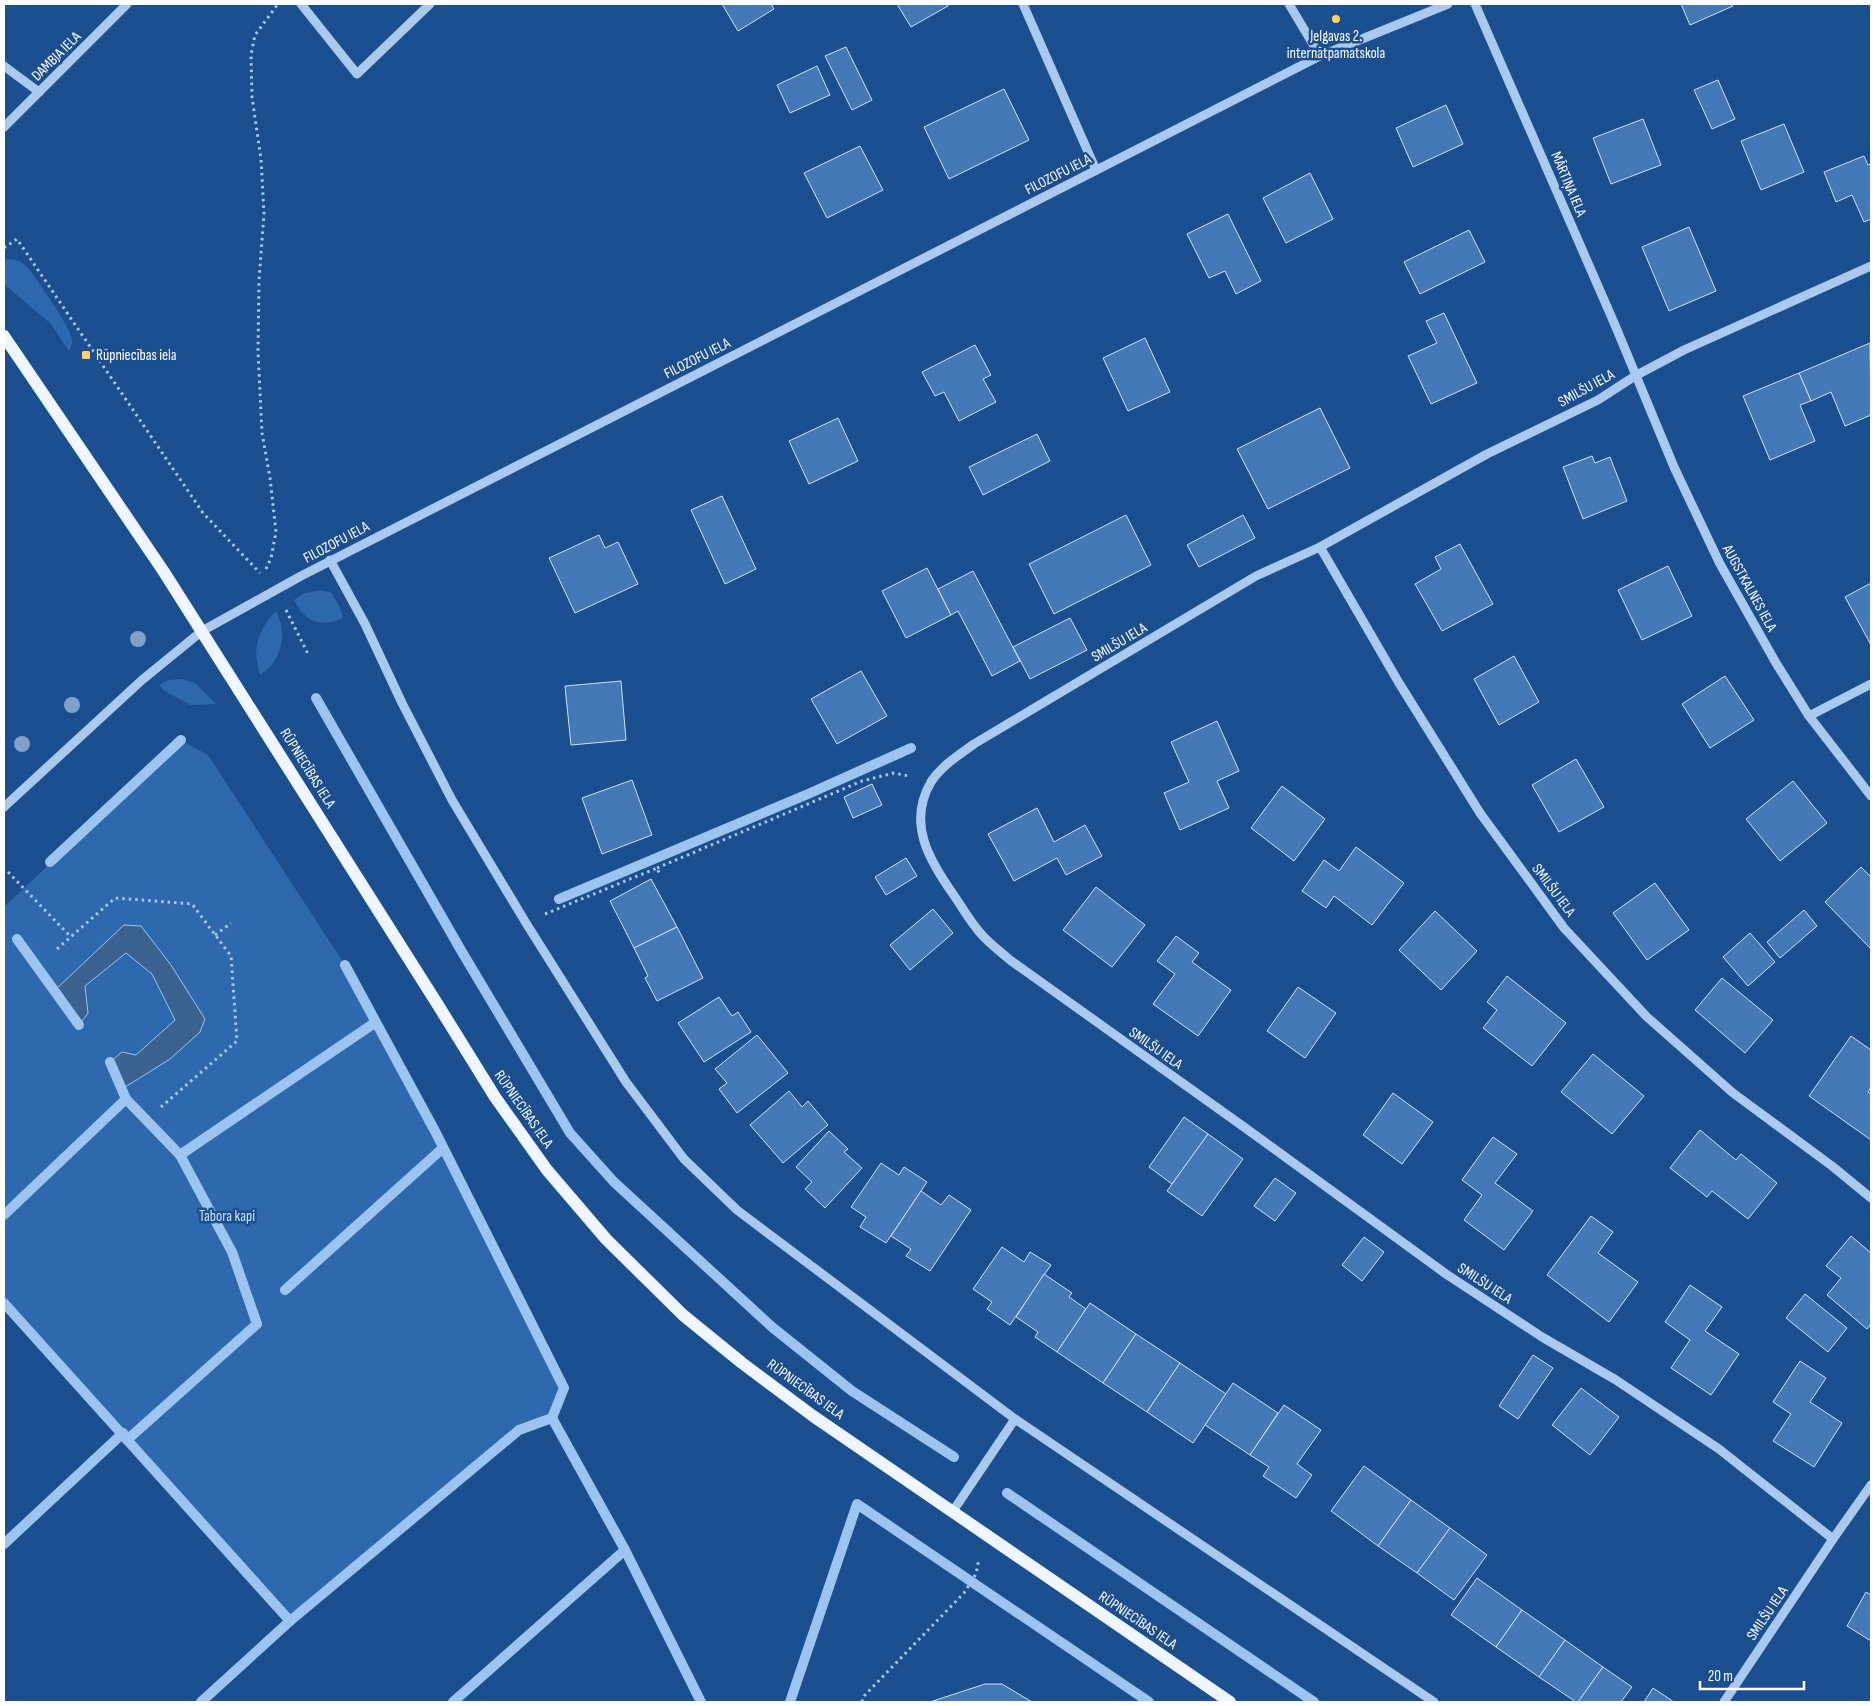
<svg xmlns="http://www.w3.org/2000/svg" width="1875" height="1706" font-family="'Sofia Sans Condensed',sans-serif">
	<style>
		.green { fill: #2e69ad }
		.water { fill: #3c6290; stroke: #9cc4f0 }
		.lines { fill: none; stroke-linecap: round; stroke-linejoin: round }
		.stream { stroke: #9cc4f0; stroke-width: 10 }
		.building { fill: #4478b7; stroke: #cfe3fa }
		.path { stroke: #a9c9ee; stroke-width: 3; stroke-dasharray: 2.5 4; stroke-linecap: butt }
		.minor { stroke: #a9c9ee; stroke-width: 9 }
		.major { stroke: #f0f6ff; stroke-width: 12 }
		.tree { fill: #7ea0ca }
		.poi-dot { fill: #ffd166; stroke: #1b4f8f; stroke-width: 2 }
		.labels { text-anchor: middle; stroke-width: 5; stroke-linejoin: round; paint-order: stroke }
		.poi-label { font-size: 15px; fill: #fff; stroke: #1b4f8f }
		.street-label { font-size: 15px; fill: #fff; stroke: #1b4f8f }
		.park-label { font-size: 15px; fill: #cfe3fa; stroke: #1b4f8f }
	</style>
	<rect width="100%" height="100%" fill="#1b4f8f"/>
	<g class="green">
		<path d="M8,259C14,259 21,261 26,266C33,272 69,326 71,336C73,342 72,345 69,351L51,324L6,286L4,284V260Z"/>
		<path d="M321,590L332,593L339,606L343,618C320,628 305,622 294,600L305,593Z"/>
		<path d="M276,611C288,634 282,661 260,675C252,649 257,631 276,611Z"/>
		<path d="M181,679L195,683L216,704L191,705L166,692L159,685L168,680Z"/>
		<path d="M181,740L208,755L345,965L436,1133L564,1388L552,1418L519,1430L290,1621L4,1303V907Z"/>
	</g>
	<path class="water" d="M124,925L141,926L171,965L205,1019L200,1032L170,1059L122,1089L110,1062L122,1052L136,1055L175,1020L152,974L126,953L85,986L88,1013L79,1025L54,991Z"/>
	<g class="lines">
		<g class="stream">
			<path d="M316,698L462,952L570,1133L614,1182L772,1327L852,1391L954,1457"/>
			<path d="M50,862L181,740"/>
			<path d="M559,899L808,794L911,748"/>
			<path d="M17,939L79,1025"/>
			<path d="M345,965L436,1133L564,1388L552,1418"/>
			<path d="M110,1062L126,1099L180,1155L232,1252L257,1324L127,1440"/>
			<path d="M180,1155L373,1024"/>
			<path d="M4,1215L126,1099"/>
			<path d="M285,1290L443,1148"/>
			<path d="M4,1303L290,1621L519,1430L552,1418L625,1550L701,1702"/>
			<path d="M1007,1493L1314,1702"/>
			<path d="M4,1544L123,1433"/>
			<path d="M201,1702L290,1621"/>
			<path d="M453,1702L625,1550"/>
			<path d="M790,1702L857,1504L1149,1702"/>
		</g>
	</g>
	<g class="building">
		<path d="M722,4H771L774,9L738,31Z"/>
		<path d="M897,4H947L948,6L911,27Z"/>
		<path d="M1681,4H1731L1733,6L1690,25Z"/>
		<path d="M846,47L872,100L852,110L825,56Z"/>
		<path d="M817,66L830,95L790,113L777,85Z"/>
		<path d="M1718,80L1735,119L1712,129L1694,90Z"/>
		<path d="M1004,89L1029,140L949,179L924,127Z"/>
		<path d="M1446,105L1463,144L1413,167L1396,128Z"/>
		<path d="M1643,119L1661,165L1611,184L1593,138Z"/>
		<path d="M1784,124L1804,172L1761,190L1741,141Z"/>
		<path d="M860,146L883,190L827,218L804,173Z"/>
		<path d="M1864,156L1868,165L1871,164V219L1864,222L1852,195L1836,202L1824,172Z"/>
		<path d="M1310,173L1333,219L1286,243L1263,198Z"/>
		<path d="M1228,214L1261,281L1236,294L1225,271L1209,278L1187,234Z"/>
		<path d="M1689,227L1716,291L1669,311L1642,247Z"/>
		<path d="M1469,230L1485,262L1420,294L1404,262Z"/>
		<path d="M1444,313L1477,383L1431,404L1408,356L1437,343L1426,321Z"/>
		<path d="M1145,338L1170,392L1128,411L1103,358Z"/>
		<path d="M1870,343L1871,415L1845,426L1831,392L1811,401L1799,373Z"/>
		<path d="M975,345L991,375L983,379L996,402L959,421L944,392L935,396L922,372Z"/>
		<path d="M1799,373L1811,401L1800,405L1815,441L1770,460L1743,396Z"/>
		<path d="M1320,408L1350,468L1268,509L1237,449Z"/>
		<path d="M838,418L858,461L809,484L789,441Z"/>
		<path d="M1037,434L1050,461L983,495L969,467Z"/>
		<path d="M1592,456L1595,463L1610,457L1627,501L1583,519L1563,467Z"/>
		<path d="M722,496L756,569L725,584L691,510Z"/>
		<path d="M1126,515L1151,565L1054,614L1029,564Z"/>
		<path d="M1243,515L1255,538L1199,567L1187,545Z"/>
		<path d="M599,535L605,548L618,542L638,584L575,613L549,558Z"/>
		<path d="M1460,544L1493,604L1442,631L1415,584L1441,569L1435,557Z"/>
		<path d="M1668,566L1692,616L1642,640L1618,590Z"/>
		<path d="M927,568L951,615L906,638L882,591Z"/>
		<path d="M973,571L1020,661L992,676L958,611L951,615L938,589Z"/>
		<path d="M1871,583V645L1845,597Z"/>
		<path d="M1070,618L1087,650L1030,679L1013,647Z"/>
		<path d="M1514,656L1539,702L1499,725L1474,679Z"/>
		<path d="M861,671L887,716L837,744L811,699Z"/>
		<path d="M1725,676L1754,720L1710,748L1682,704Z"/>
		<path d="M621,681L626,740L571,745L565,686Z"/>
		<path d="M1217,721L1239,771L1217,781L1229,808L1180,830L1164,793L1189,782L1171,742Z"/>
		<path d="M1576,759L1604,807L1559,832L1532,785Z"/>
		<path d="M632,780L652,835L602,854L582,798Z"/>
		<path d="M1793,781L1827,823L1780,861L1746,819Z"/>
		<path d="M872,784L882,805L853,818L844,797Z"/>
		<path d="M1282,786L1325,819L1294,861L1251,828Z"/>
		<path d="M1037,808L1054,842L1085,825L1102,856L1066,875L1057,858L1014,881L988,834Z"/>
		<path d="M1356,847L1404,883L1372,925L1334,896L1326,908L1302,891L1324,860L1339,871Z"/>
		<path d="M906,858L917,876L886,895L875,877Z"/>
		<path d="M1861,867L1871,877V949L1825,902Z"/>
		<path d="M651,879L677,927L634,948L610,901Z"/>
		<path d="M1655,883L1689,930L1647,960L1613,913Z"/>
		<path d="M1096,887L1145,925L1112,967L1063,930Z"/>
		<path d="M933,909L953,933L910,970L890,945Z"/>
		<path d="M1804,910L1817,926L1780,958L1767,942Z"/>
		<path d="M1435,911L1477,951L1441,990L1399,950Z"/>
		<path d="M677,927L703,978L657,1001L645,978L648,976L634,948Z"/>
		<path d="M1750,933L1775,962L1748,986L1723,957Z"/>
		<path d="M1176,936L1199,953L1192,962L1231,990L1198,1036L1153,1004L1175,974L1157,961Z"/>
		<path d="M1507,976L1566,1023L1532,1066L1483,1028L1497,1010L1487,1002Z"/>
		<path d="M1722,978L1773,1020L1745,1053L1695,1010Z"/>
		<path d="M1298,987L1336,1013L1305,1058L1267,1031Z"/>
		<path d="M719,997L732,1016L738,1012L751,1032L704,1062L678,1023Z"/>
		<path d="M757,1035L788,1073L737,1113L719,1089L727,1083L715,1069Z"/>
		<path d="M1851,1036L1871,1050V1087L1868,1092L1871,1094V1140L1809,1096Z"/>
		<path d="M1593,1054L1644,1096L1612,1134L1561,1092Z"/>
		<path d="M789,1091L802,1107L808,1101L828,1125L783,1163L750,1125Z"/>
		<path d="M1393,1093L1433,1122L1402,1164L1363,1135Z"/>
		<path d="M1184,1117L1208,1134L1172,1184L1149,1167Z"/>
		<path d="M1700,1130L1736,1160L1741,1154L1777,1183L1748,1219L1712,1191L1707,1197L1670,1168Z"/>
		<path d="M829,1131L848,1149L844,1152L862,1168L825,1208L805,1189L812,1182L796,1167Z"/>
		<path d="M1208,1134L1243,1159L1202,1216L1167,1191Z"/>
		<path d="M1493,1137L1517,1154L1495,1183L1533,1211L1504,1250L1464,1220L1482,1195L1462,1180Z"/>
		<path d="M881,1163L899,1175L904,1167L927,1182L886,1243L860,1227L866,1217L851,1207Z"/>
		<path d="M1275,1178L1296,1193L1275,1221L1254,1206Z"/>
		<path d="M921,1191L941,1205L949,1195L971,1210L930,1271L906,1256L911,1249L891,1236Z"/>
		<path d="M1591,1216L1613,1232L1598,1253L1638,1282L1609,1322L1547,1275Z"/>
		<path d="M1851,1236L1871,1253V1324L1867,1329L1827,1295L1841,1278L1826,1266Z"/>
		<path d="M1364,1237L1384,1252L1362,1281L1342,1265Z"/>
		<path d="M1002,1247L1024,1262L1030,1252L1051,1265L1010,1325L987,1309L992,1302L973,1289Z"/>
		<path d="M1044,1274L1072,1293L1069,1297L1086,1309L1057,1352L1035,1337L1038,1332L1016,1317Z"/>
		<path d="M1690,1285L1722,1307L1705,1331L1739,1354L1711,1395L1671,1368L1690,1340L1665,1322Z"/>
		<path d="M1805,1294L1847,1328L1828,1352L1786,1318Z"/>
		<path d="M1090,1303L1136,1334L1103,1383L1057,1352Z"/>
		<path d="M1136,1334L1180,1363L1147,1412L1103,1383Z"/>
		<path d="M1533,1355L1553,1368L1518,1419L1499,1406Z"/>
		<path d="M1800,1361L1826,1378L1810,1402L1842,1423L1814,1467L1773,1441L1791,1414L1773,1402Z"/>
		<path d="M1180,1363L1226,1394L1193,1443L1147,1412Z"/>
		<path d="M1233,1383L1278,1413L1250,1455L1205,1425Z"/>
		<path d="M1581,1388L1619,1417L1590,1455L1552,1425Z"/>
		<path d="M1284,1405L1321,1430L1297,1464L1312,1475L1296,1498L1263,1476L1269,1467L1250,1455Z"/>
		<path d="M1364,1466L1411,1500L1378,1546L1331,1511Z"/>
		<path d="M1411,1500L1450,1528L1417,1573L1378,1546Z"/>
		<path d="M1450,1528L1487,1555L1454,1600L1417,1573Z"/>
		<path d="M1477,1578L1522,1610L1496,1647L1451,1615Z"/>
		<path d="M1866,1592L1871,1595V1641L1847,1626Z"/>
		<path d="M1522,1610L1565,1640L1539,1677L1496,1647Z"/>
		<path d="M1565,1640L1603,1667L1578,1702H1576L1539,1677Z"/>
		<path d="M1603,1667L1632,1687L1621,1702H1578Z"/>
		<path d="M985,1684H1002L1032,1702H930Z"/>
		<path d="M1653,1688L1674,1702H1644Z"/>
	</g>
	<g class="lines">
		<g class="path">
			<path d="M4,248L17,239L203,513L260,573"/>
			<path d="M266,569L271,558L276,532L270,478L262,433L258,352L259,280L264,214L261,159L252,97L251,55L255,35L278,4"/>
			<path d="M286,610L309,656"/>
			<path d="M657,868L862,781L894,773L909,776"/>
			<path d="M8,872L71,937"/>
			<path d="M545,914L657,868L660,875"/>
			<path d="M215,935L231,923"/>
			<path d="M57,949L115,898L192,904L231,956L237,1041L161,1107"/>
			<path d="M862,1702L863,1697L964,1593L976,1574L979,1559"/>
		</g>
		<g class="minor">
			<path d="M301,4L357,74L430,4"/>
			<path d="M1023,4L1096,170"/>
			<path d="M1289,4L1320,56"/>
			<path d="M1475,4L1615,325L1674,467L1720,564L1776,663L1809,716L1871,796"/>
			<path d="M4,66L39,92"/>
			<path d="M4,127L127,4"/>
			<path d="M1320,547L1399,683L1480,813L1564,928L1647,1017L1733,1093L1832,1166L1871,1198"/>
			<path d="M330,560L365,624L402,703L452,800L526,923L626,1082L684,1159L737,1210L1015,1419L1434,1702"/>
			<path d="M1809,716L1871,684"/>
			<path d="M4,807L142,680L202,631L301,576L1320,56L1448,4"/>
			<path d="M953,1511L1015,1419"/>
			<path d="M1833,1539L1719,1449L1616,1380L1542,1337L1446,1274L1244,1127L1010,960C1001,952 990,944 982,935C971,923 962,907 953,894C929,860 907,823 931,782C941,766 959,755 974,744L1256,576L1320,547L1487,454L1598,400L1635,376L1684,350L1871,266"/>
			<path d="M1724,1702L1833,1539L1871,1485"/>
		</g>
		<path class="major" d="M4,336L164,572L438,1005L495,1097L547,1170L606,1239L683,1315L742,1363L813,1416L1230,1702"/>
	</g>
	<g class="tree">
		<circle cx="138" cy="639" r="8"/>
		<circle cx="72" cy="705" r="8"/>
		<circle cx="22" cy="744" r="8"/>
	</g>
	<g class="poi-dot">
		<circle cx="1336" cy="19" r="5"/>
		<rect x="81" y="350" width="10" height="10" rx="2.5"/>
	</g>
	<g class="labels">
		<g class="poi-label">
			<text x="1336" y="41">Jelgavas 2.<tspan x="1336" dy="17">internātpamatskola</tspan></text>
			<text x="96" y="360" text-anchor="start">Rūpniecības iela</text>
		</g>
		<g class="street-label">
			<text transform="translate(56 56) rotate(-45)" y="5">DAMBJA IELA</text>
			<text transform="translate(1058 174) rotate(-27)" y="5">FILOZOFU IELA</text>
			<text transform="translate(1569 184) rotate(67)" y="5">MĀRTIŅA IELA</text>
			<text transform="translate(697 358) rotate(-27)" y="5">FILOZOFU IELA</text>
			<text transform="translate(1586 388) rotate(-29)" y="5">SMILŠU IELA</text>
			<text transform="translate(336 542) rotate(-28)" y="5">FILOZOFU IELA</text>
			<text transform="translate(1750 588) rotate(61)" y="5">AUGSTKALNES IELA</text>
			<text transform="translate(1119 642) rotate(-31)" y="5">SMILŠU IELA</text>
			<text transform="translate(308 768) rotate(58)" y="5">RŪPNIECĪBAS IELA</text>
			<text transform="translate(1554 890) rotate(53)" y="5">SMILŠU IELA</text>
			<text transform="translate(1156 1048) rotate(35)" y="5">SMILŠU IELA</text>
			<text transform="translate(524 1109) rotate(55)" y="5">RŪPNIECĪBAS IELA</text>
			<text transform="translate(1485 1283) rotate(33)" y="5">SMILŠU IELA</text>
			<text transform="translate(806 1389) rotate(36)" y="5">RŪPNIECĪBAS IELA</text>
			<text transform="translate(1767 1613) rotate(-56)" y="5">SMILŠU IELA</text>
			<text transform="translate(1138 1620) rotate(34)" y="5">RŪPNIECĪBAS IELA</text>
		</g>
		<g class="park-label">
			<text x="227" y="1221">Tabora kapi</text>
		</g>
	</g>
	<rect width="1875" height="1706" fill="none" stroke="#ffffff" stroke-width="10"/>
	<path d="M1700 1681v8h104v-8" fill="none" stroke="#ffffff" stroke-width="2.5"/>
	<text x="1708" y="1681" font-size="15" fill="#ffffff" stroke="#1b4f8f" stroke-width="4" paint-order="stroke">20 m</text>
</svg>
